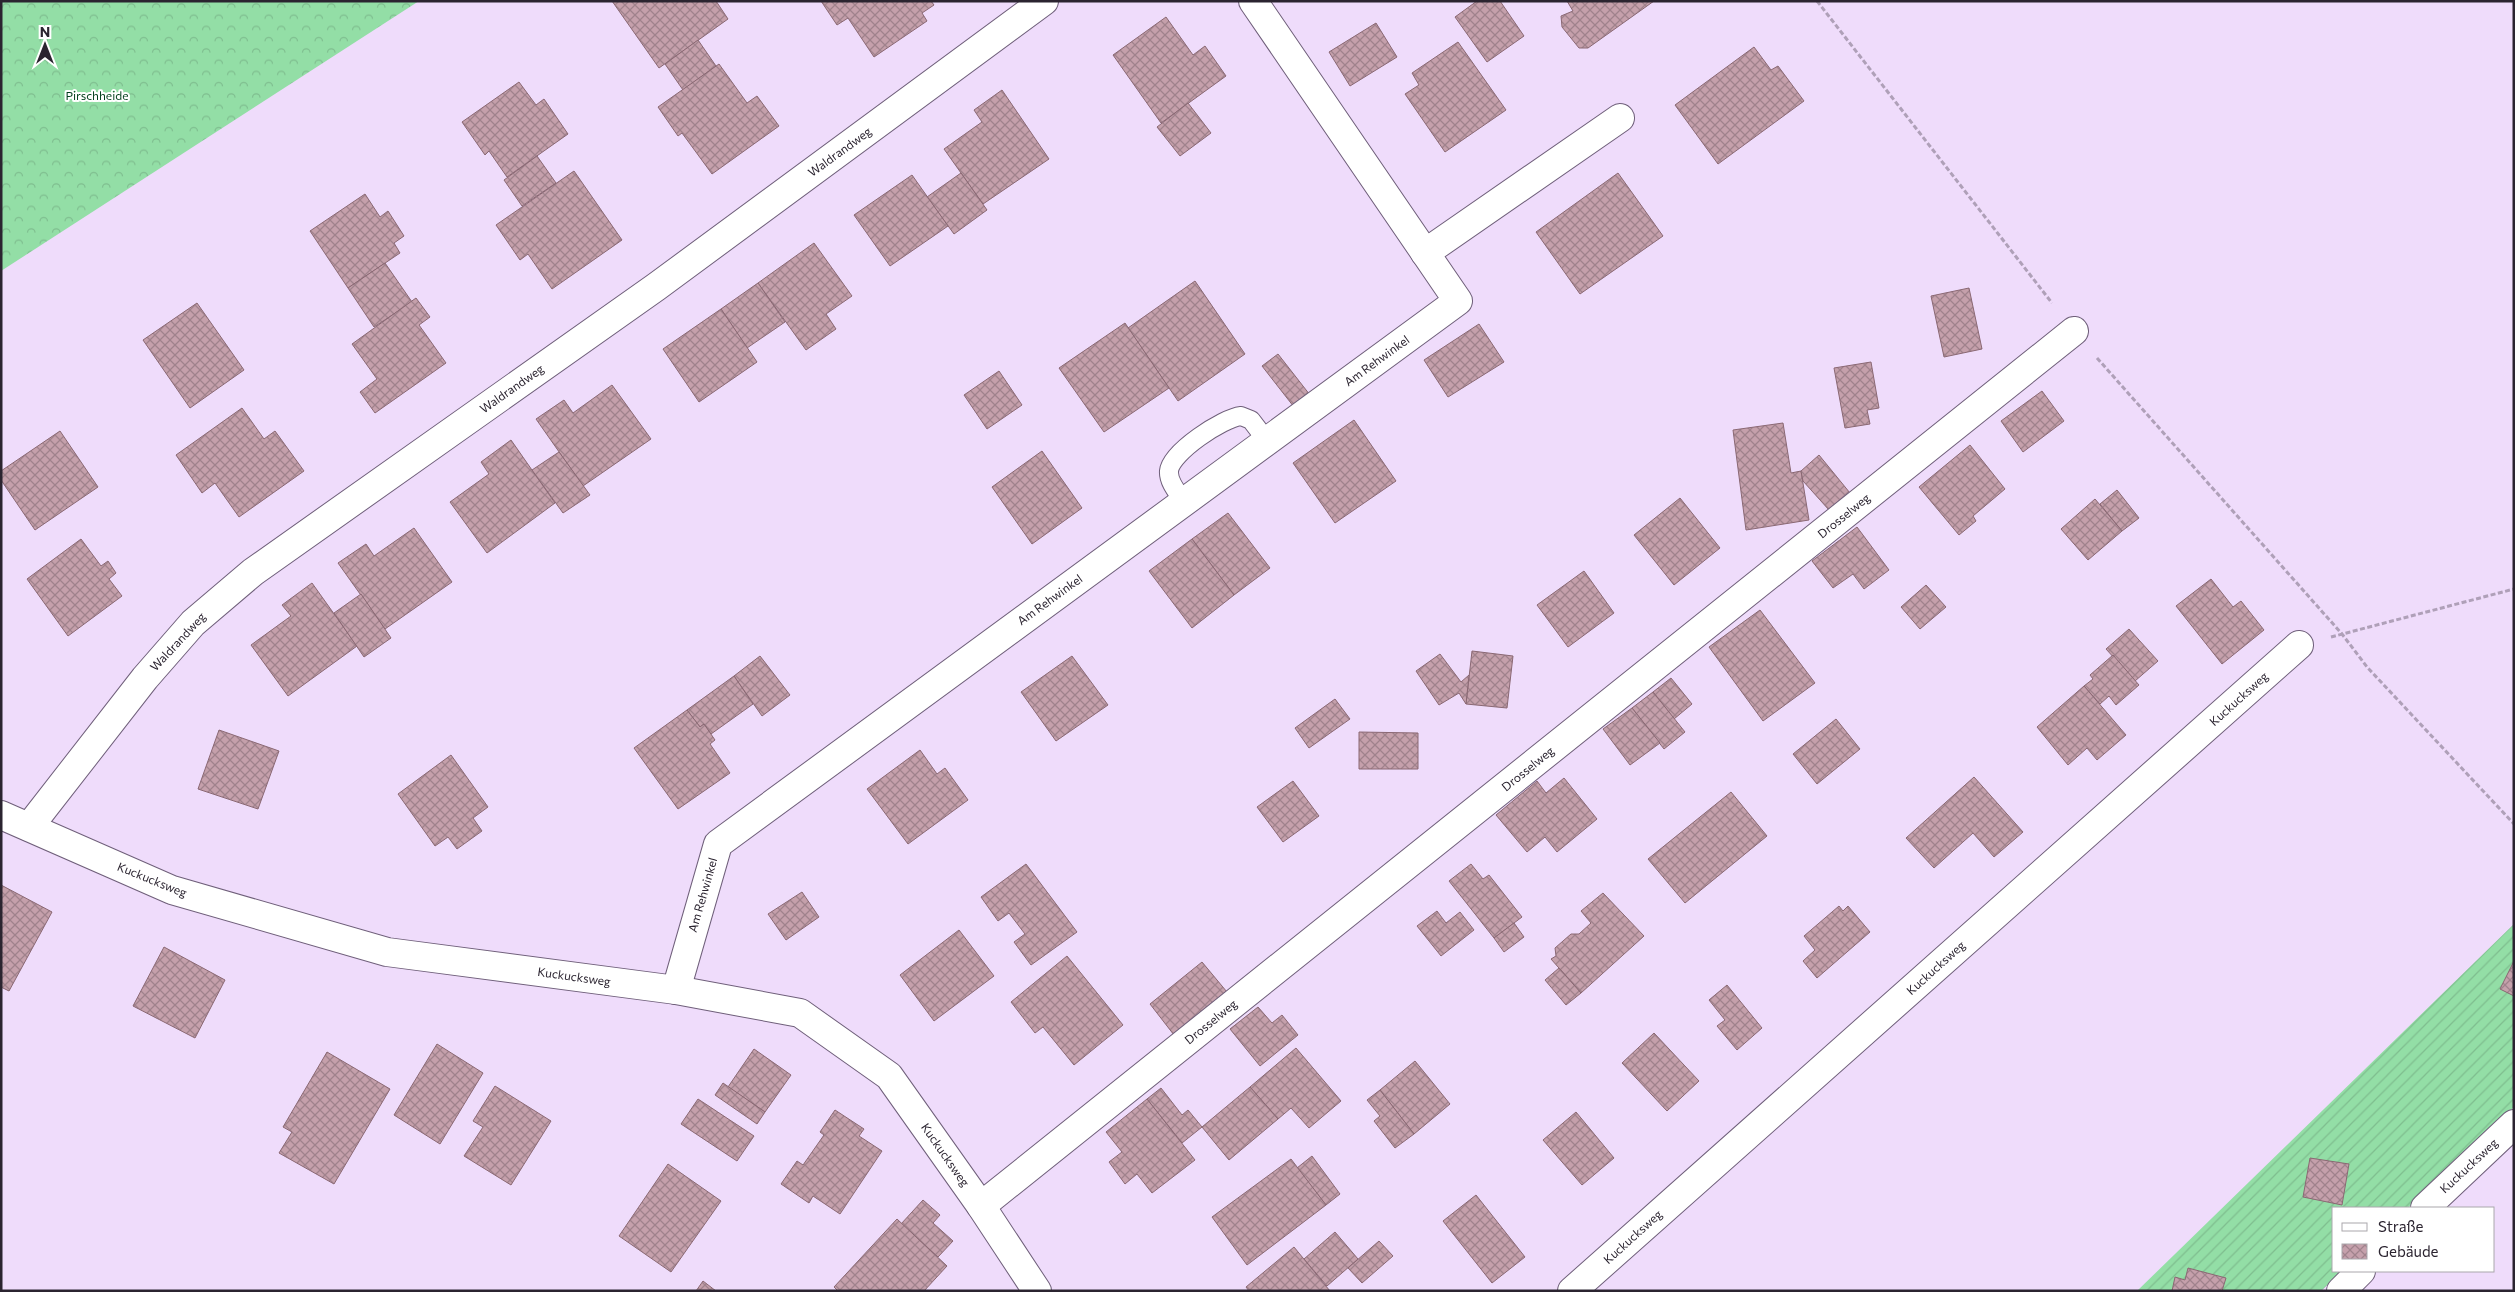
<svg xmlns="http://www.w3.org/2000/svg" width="2515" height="1292" font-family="Commissioner,sans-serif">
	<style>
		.forest { fill: url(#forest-crowns) }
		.garden { fill: url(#garden-furrows) }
		.building { fill: url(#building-cross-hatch); stroke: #8a6873 }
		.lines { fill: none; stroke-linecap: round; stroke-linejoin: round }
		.lane-casing { stroke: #6f5f7a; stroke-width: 20 }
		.street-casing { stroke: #6f5f7a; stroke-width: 30 }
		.path { stroke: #afa0b8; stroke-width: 3; stroke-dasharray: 5 2.5; stroke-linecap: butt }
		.lane { stroke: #fff; stroke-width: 18 }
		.street { stroke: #fff; stroke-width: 28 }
		.labels { text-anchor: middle; stroke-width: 4; stroke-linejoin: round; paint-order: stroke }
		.park-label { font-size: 12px; fill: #003e1b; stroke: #fff }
		.street-label { font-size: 12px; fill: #2b2430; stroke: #fff }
	</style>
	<defs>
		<pattern id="forest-crowns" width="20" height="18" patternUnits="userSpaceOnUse" patternTransform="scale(1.25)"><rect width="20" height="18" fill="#93dea6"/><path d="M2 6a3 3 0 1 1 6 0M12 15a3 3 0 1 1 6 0" fill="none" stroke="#7fbe8f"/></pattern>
		<pattern id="garden-furrows" width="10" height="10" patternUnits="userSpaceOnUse" patternTransform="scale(1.25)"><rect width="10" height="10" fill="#93dea6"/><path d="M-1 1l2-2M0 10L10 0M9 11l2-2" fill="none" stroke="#7fbe8f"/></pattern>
		<pattern id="building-cross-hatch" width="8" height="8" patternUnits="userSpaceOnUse" patternTransform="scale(1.25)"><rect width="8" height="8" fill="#c5a0ab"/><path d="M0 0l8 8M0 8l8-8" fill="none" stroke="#a0828c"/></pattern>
	</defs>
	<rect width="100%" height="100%" fill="#efdcfb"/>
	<path class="forest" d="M1,1H419L1,271Z"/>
	<path class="garden" d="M2514,924V1107L2408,1208H2334V1271H2342L2321,1291H2137Z"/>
	<g class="building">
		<path d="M612,1H716L728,19L659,68Z"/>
		<path d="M821,1H931L934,5L922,13L927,21L874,57L848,18L837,25Z"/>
		<path d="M1477,1H1500L1524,36L1487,62L1455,17Z"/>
		<path d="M1567,1H1654L1588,48H1579L1562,27L1561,16L1573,11Z"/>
		<path d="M1166,17L1193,55L1205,46L1226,76L1161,123L1113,55Z"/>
		<path d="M1376,23L1397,57L1350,86L1329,52Z"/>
		<path d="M698,40L716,66L683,90L665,64Z"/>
		<path d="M1458,42L1506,110L1445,152L1405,94L1419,85L1412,73Z"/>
		<path d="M1754,47L1771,70L1778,66L1804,101L1718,164L1675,105Z"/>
		<path d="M719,64L747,103L757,96L779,126L712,174L682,133L678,136L658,107Z"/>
		<path d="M519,82L536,105L544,99L568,134L507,177L489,151L485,155L462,122Z"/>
		<path d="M1002,90L1049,159L983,204L944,149L982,122L974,110Z"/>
		<path d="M1188,103L1211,133L1180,156L1157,127Z"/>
		<path d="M537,156L556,183L522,206L504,180Z"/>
		<path d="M574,171L622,240L552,289L528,254L520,260L496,225Z"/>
		<path d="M961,173L987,210L954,234L927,197Z"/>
		<path d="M1618,173L1663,236L1580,294L1536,232Z"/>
		<path d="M912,175L948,226L890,266L854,215Z"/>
		<path d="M365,194L380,217L388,211L404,236L394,243L400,253L348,288L310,231Z"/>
		<path d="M814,243L852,296L826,314L836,329L806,350L758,283Z"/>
		<path d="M385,263L412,302L374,327L348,288Z"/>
		<path d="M1195,281L1245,354L1178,401L1128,328Z"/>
		<path d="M758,283L785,322L747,348L721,309Z"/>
		<path d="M1969,288L1982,349L1944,357L1931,296Z"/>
		<path d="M416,298L430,317L419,325L446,363L375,413L360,392L377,379L352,344Z"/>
		<path d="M197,303L244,370L190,408L143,340Z"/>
		<path d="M721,309L757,362L699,402L663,349Z"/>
		<path d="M1125,323L1169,388L1104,432L1059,368Z"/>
		<path d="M1479,324L1504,362L1448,397L1424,360Z"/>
		<path d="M1278,354L1310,395L1294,407L1262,366Z"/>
		<path d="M1871,362L1879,408L1867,410L1870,424L1845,428L1834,368Z"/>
		<path d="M999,371L1022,405L987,429L964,395Z"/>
		<path d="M612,385L651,439L583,486L536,419L564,400L573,413Z"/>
		<path d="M2042,391L2064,421L2023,452L2001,421Z"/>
		<path d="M242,408L264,439L275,431L304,471L239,517L215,483L202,493L176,455Z"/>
		<path d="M1354,420L1396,481L1335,523L1293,463Z"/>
		<path d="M1783,423L1791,473L1801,471L1809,520L1746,530L1733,430Z"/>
		<path d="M60,431L98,487L35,530L1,480V471Z"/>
		<path d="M511,440L555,503L487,553L450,502L489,474L481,462Z"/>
		<path d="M1970,445L2005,489L1973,516L1976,521L1959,535L1919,487Z"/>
		<path d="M1042,451L1082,508L1032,544L992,487Z"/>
		<path d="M559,452L590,495L563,513L532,470Z"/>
		<path d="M1819,455L1850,493L1829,510L1803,481L1801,471Z"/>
		<path d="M2117,490L2139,518L2122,531L2100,504Z"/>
		<path d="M1680,498L1720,548L1674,585L1634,535Z"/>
		<path d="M2095,499L2122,531L2088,560L2061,529Z"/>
		<path d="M1228,513L1270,568L1234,595L1192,539Z"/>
		<path d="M1857,527L1889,570L1864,589L1853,574L1833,588L1812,561Z"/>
		<path d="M414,528L452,582L385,629L338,563L366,544L374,556Z"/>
		<path d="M81,539L101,566L108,561L116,573L109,579L122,596L68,636L27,579Z"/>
		<path d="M1192,539L1234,595L1192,628L1149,571Z"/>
		<path d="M1584,571L1614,613L1568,647L1537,605Z"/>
		<path d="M2211,579L2233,607L2241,601L2264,630L2222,664L2176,606Z"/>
		<path d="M312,583L357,646L288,696L251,645L291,616L282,605Z"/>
		<path d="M1926,585L1946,607L1920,629L1901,607Z"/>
		<path d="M361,594L391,638L364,657L334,613Z"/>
		<path d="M1760,610L1815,683L1763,721L1709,647Z"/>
		<path d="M2129,629L2158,661L2135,681L2106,649Z"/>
		<path d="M1472,651L1513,656L1507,708L1466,704Z"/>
		<path d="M1440,654L1461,682L1469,675L1466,704L1459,693L1439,705L1416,671Z"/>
		<path d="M2113,655L2139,685L2116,705L2109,696L2100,704L2084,686L2093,679L2090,675Z"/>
		<path d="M760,656L790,695L762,716L734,676Z"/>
		<path d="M1072,656L1108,705L1056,741L1021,692Z"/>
		<path d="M734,676L753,704L711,734L704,724L700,727L687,710Z"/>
		<path d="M1671,678L1692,704L1674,719L1653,692Z"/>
		<path d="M2084,686L2126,735L2097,760L2087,748L2068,765L2037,727Z"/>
		<path d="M1653,692L1685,732L1664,749L1632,708Z"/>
		<path d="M1335,699L1350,719L1309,748L1295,728Z"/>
		<path d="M1632,708L1660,743L1630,765L1603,729Z"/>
		<path d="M687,710L700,727L704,724L715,740L710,744L730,773L678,809L634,748Z"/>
		<path d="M1836,719L1860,749L1817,784L1793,754Z"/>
		<path d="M219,730L279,751L258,809L198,789Z"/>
		<path d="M1359,732L1418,733V769H1359Z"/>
		<path d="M920,750L937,774L945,768L968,800L908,844L867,789Z"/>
		<path d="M451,755L488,807L473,818L482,831L457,849L448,837L435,846L398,794Z"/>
		<path d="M1974,777L2023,832L1994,857L1973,833L1934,868L1906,838Z"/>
		<path d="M1564,778L1597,819L1557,852L1545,837L1527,852L1496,815L1537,781L1546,793Z"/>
		<path d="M1293,781L1319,816L1283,842L1257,807Z"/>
		<path d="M1731,792L1767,836L1685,903L1648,859Z"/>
		<path d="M1026,864L1077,932L1031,965L1014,942L1025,934L1009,913L998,921L981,897Z"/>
		<path d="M1471,864L1483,879L1489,875L1522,917L1494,938L1449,881Z"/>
		<path d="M1,885L52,912L9,991L1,987Z"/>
		<path d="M802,892L819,917L786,940L768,914Z"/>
		<path d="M1603,893L1644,936L1581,993L1551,959L1556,956L1555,948L1571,934H1579L1591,923L1581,911Z"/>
		<path d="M1839,906L1843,911L1848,906L1870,932L1817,978L1803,961L1815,950L1804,936Z"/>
		<path d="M1437,911L1446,923L1460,912L1474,930L1441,956L1417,926Z"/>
		<path d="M1514,923L1524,937L1504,952L1494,938Z"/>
		<path d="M959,930L994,976L934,1021L900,975Z"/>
		<path d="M164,947L225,980L195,1038L133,1006Z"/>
		<path d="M1067,956L1123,1025L1074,1065L1043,1027L1035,1033L1011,1002Z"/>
		<path d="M2514,961V996L2500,989Z"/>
		<path d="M1202,962L1227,992L1174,1035L1150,1004Z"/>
		<path d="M1559,968L1581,993L1566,1005L1545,980Z"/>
		<path d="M1727,985L1762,1028L1737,1050L1717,1026L1725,1020L1709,1000Z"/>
		<path d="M1258,1007L1272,1023L1282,1015L1298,1035L1260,1066L1230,1029Z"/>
		<path d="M1654,1033L1699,1081L1667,1111L1622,1063Z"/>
		<path d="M437,1044L483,1073L440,1144L394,1115Z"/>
		<path d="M1296,1048L1341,1101L1309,1128L1291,1108L1278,1119L1250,1087Z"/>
		<path d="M754,1049L791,1075L765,1112L728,1087Z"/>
		<path d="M327,1052L390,1089L334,1184L279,1153L292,1132L283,1127Z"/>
		<path d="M1415,1061L1450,1104L1414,1134L1380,1090Z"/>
		<path d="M723,1083L765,1112L757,1124L715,1095Z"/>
		<path d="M495,1086L551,1121L511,1185L464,1156L483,1127L473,1121Z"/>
		<path d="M1250,1087L1278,1119L1229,1160L1202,1127Z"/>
		<path d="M1161,1088L1182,1115L1188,1110L1202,1127L1182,1143L1147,1099Z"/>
		<path d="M1380,1090L1414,1134L1395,1148L1374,1121L1380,1116L1367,1100Z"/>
		<path d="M698,1099L754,1136L737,1161L681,1124Z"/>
		<path d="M1147,1099L1195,1160L1152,1193L1137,1174L1125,1184L1109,1162L1122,1152L1106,1132Z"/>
		<path d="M835,1110L864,1129L859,1136L882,1151L840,1214L813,1196L809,1203L781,1184L797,1161L803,1165L824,1135L820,1132Z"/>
		<path d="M1576,1112L1614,1158L1582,1185L1543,1140Z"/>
		<path d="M1312,1156L1340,1194L1326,1205L1297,1168Z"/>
		<path d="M2310,1158L2349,1164L2342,1205L2303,1197Z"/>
		<path d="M1291,1159L1326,1205L1247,1265L1212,1217Z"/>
		<path d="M668,1164L721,1201L671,1272L619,1236Z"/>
		<path d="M1476,1195L1525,1257L1492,1283L1443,1221Z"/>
		<path d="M923,1200L940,1215L933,1223L953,1241L938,1257L901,1224Z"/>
		<path d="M897,1219L947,1266L924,1291H838L834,1287Z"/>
		<path d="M1335,1232L1358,1259L1327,1286L1304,1259Z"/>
		<path d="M1379,1241L1393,1256L1362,1283L1348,1268Z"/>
		<path d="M1294,1247L1330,1291H1249L1246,1287Z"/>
		<path d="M2188,1268L2226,1278L2222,1291H2172L2175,1277L2185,1280Z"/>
		<path d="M703,1281L716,1291H696Z"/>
	</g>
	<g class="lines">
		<g class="lane-casing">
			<path id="lane" d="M1184,502C1178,493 1168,482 1169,471C1171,452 1223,418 1241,416L1251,420L1267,441"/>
		</g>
		<g class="street-casing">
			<g id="street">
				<path d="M1425,253L1620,118"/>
				<path d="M1,815L172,890L387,952L676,990L800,1013L889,1076L981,1206L1037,1291"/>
				<path d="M29,827L145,678L193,623L253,572L656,287L1044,1"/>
				<path d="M676,990L718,844L1458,301L1253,1"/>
				<path d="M981,1206L2074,331"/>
				<path d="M2425,1208L2514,1124"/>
				<path d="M1572,1291L2299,645"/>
				<path d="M2341,1291L2361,1271"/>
			</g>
		</g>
		<g class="path">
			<path d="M1817,1L2052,303"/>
			<path d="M2097,358L2342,634L2367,667L2514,824"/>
			<path d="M2331,637L2514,589"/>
		</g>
		<use href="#lane" class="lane"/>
		<use href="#street" class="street"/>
	</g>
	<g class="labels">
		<g class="park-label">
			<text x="97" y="100">Pirschheide</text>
		</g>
		<g class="street-label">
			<text transform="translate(840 152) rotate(-36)" y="4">Waldrandweg</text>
			<text transform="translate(1377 361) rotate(-36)" y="4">Am Rehwinkel</text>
			<text transform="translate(512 389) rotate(-35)" y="4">Waldrandweg</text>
			<text transform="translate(1844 516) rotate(-39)" y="4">Drosselweg</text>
			<text transform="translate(1050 600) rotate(-36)" y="4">Am Rehwinkel</text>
			<text transform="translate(178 642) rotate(-47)" y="4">Waldrandweg</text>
			<text transform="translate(2239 699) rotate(-42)" y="4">Kuckucksweg</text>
			<text transform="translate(1528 769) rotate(-39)" y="4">Drosselweg</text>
			<text transform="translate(152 880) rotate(22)" y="4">Kuckucksweg</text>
			<text transform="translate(703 895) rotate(-74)" y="4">Am Rehwinkel</text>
			<text transform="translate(1936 968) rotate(-42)" y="4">Kuckucksweg</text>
			<text transform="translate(574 977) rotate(8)" y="4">Kuckucksweg</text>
			<text transform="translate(1211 1022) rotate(-39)" y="4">Drosselweg</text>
			<text transform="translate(945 1155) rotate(55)" y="4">Kuckucksweg</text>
			<text transform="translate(2469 1166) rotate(-43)" y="4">Kuckucksweg</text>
			<text transform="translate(1633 1237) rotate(-42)" y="4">Kuckucksweg</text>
		</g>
	</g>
	<rect width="2515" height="1292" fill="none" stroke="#2b2430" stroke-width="5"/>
	<rect x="2332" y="1207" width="162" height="65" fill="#ffffff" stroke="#aaa7ac"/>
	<rect x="2342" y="1223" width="25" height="8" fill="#ffffff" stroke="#aaa7ac"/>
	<text x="2378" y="1232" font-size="15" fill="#2b2430">Straße</text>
	<rect x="2342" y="1244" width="25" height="15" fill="url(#building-cross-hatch)" stroke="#aaa7ac"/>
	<text x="2378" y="1257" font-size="15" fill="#2b2430">Gebäude</text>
	<g transform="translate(45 45)" stroke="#ffffff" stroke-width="4" paint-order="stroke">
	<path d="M0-4L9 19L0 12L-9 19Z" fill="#2b2430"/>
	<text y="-8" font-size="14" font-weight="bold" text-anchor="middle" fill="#2b2430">N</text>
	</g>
</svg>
